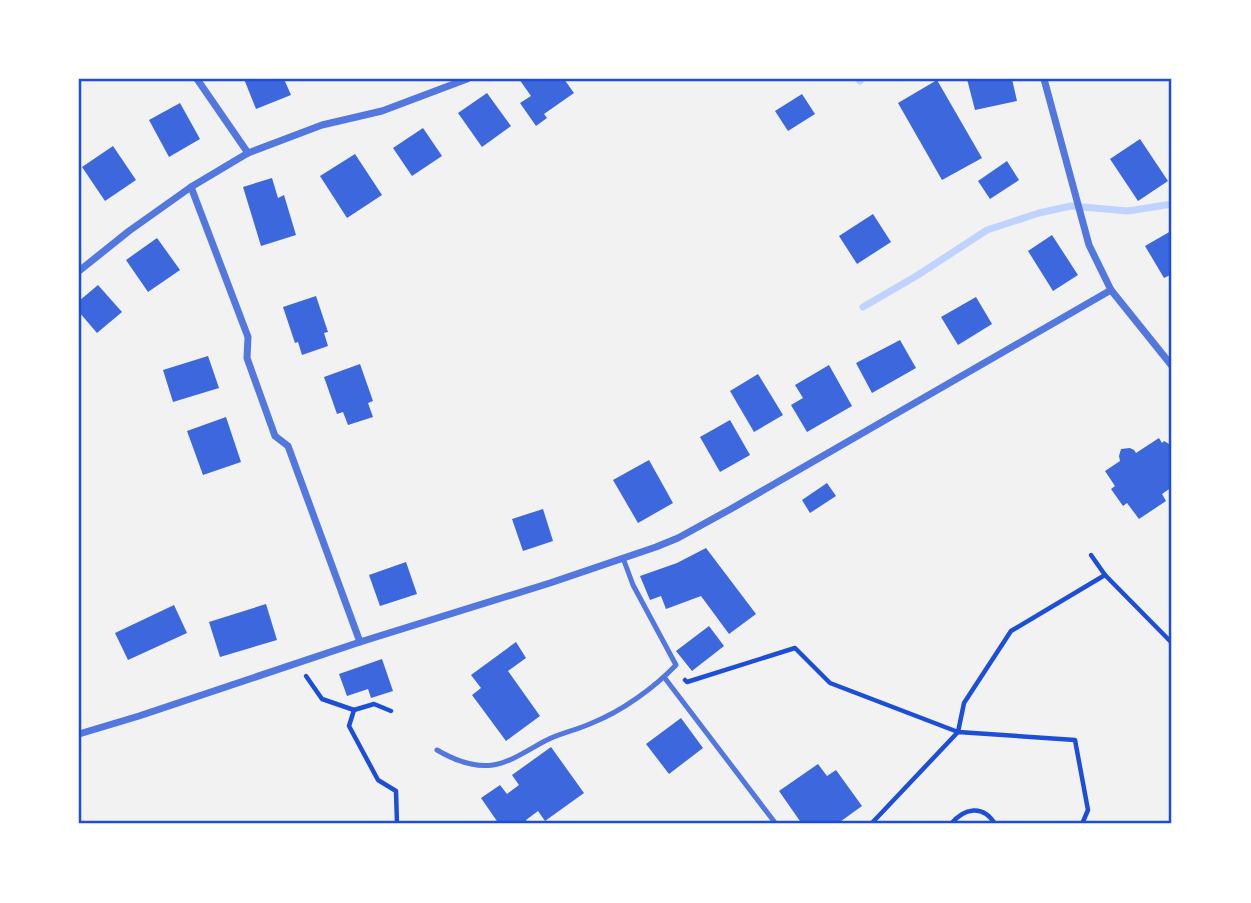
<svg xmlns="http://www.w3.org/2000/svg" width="1251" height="903" font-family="Figtree,sans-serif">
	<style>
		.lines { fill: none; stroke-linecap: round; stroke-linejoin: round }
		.stream { stroke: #bfd3fe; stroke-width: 7 }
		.building { fill: #3d67dc }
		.path { stroke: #1d4ed8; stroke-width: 4.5 }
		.service { stroke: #5277de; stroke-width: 5 }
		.minor { stroke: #5277de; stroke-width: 7 }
		.neatline { fill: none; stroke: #1d4ed8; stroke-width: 2.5 }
	</style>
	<rect width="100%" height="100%" fill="#f2f2f2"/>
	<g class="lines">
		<g class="stream">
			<path d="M858,79L860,81"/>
			<path d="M863,307L918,275L987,230L1039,213L1071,206L1128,211L1172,204"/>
		</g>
	</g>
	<g class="building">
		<path d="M244,79H284L291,95L256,109Z"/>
		<path d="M519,79H564L574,93L544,114L547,118L536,126L520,103L531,96Z"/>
		<path d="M967,79H1012L1017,101L975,110Z"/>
		<path d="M937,80L982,158L942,180L898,103Z"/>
		<path d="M487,93L511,126L482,147L458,113Z"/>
		<path d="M802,94L815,114L788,131L775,111Z"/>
		<path d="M180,103L200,139L169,157L149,120Z"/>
		<path d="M423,128L442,156L412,176L393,148Z"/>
		<path d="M1140,139L1168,181L1138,201L1110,159Z"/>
		<path d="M113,146L136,180L105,201L82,167Z"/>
		<path d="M355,154L382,195L347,218L320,176Z"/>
		<path d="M1007,161L1019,180L990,199L978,181Z"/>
		<path d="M272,178L278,198L284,195L296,235L261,246L243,187Z"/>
		<path d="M873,214L891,242L857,264L839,236Z"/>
		<path d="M1171,231L1172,274L1164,278L1145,246Z"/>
		<path d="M1052,235L1078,275L1053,291L1028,251Z"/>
		<path d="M157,238L180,270L148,292L126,260Z"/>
		<path d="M98,285L122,312L97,333L79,312V301Z"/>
		<path d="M316,296L328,332L324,333L328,346L302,355L298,342L295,343L283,307Z"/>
		<path d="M976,297L992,324L958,345L941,317Z"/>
		<path d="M900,340L916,368L872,393L856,363Z"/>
		<path d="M208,356L219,388L173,402L163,370Z"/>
		<path d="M360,364L373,401L368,403L373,417L348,425L343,412L337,414L324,377Z"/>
		<path d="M829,365L852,406L807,432L791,405L803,398L795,385Z"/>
		<path d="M758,374L783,415L754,432L730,391Z"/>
		<path d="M226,417L241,462L203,475L187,431Z"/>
		<path d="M730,420L750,455L720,472L700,437Z"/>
		<path d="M1159,438L1162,443L1164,441L1169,444L1172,448L1170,456L1172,458V487L1162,494L1166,501L1139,519L1127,503L1123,506L1111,489L1115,486L1105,471L1120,461L1119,456L1121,449L1130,448L1134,450L1136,453Z"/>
		<path d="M649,460L673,503L638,523L613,480Z"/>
		<path d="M827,483L836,496L810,513L802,500Z"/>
		<path d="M543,509L553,541L523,551L512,519Z"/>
		<path d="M706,548L756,614L729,634L701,596L666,609L661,596L650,600L640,576L677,563Z"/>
		<path d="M406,562L417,594L380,606L369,575Z"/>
		<path d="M266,604L277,640L220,657L209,622Z"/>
		<path d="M174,605L187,633L128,660L115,633Z"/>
		<path d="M709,626L724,646L692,671L676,651Z"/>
		<path d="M516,642L526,658L508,671L540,716L506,741L472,695L481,688L471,675Z"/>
		<path d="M382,659L393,691L371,698L368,689L347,696L339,674Z"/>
		<path d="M681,718L703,748L669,774L646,744Z"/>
		<path d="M551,747L584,793L545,821L538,811L526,820L529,824H499L481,798L500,785L507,794L519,785L512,775Z"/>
		<path d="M818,764L827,776L836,770L862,806L837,824H802L779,791Z"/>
	</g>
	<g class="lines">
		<g class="path">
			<path d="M1091,555L1105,575L1172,643"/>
			<path d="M306,676L322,699L354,710"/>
			<path d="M685,680L687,682L795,648L830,683L958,732L964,703L1011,631L1105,575"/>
			<path d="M391,711L374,704L354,710L349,726L378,780L396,791L397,824"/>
			<path d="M871,824L958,732L1075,740L1088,810L1082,824"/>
			<path d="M951,824C964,808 983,804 995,824"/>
		</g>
		<g class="service">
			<path d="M664,677L776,824"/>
			<path d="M437,750C454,760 473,768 493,765C510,763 531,748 547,740C561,733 577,730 592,723C622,711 654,688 676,665L633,585L623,558"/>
		</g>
		<g class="minor">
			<path d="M197,79L248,153"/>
			<path d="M1044,79L1089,245L1111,290L1172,366"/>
			<path d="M191,187L248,337L247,358L275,436L288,446L360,642"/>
			<path d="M79,271L129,231L191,187L248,153L322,125L382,111L467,79"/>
			<path d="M79,734L139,716L360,642L550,583L656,547L678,538L729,510L1111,290"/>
		</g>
	</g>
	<rect width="1251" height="903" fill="none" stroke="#ffffff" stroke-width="161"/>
	<rect x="80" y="80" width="1090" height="742" class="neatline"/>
</svg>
